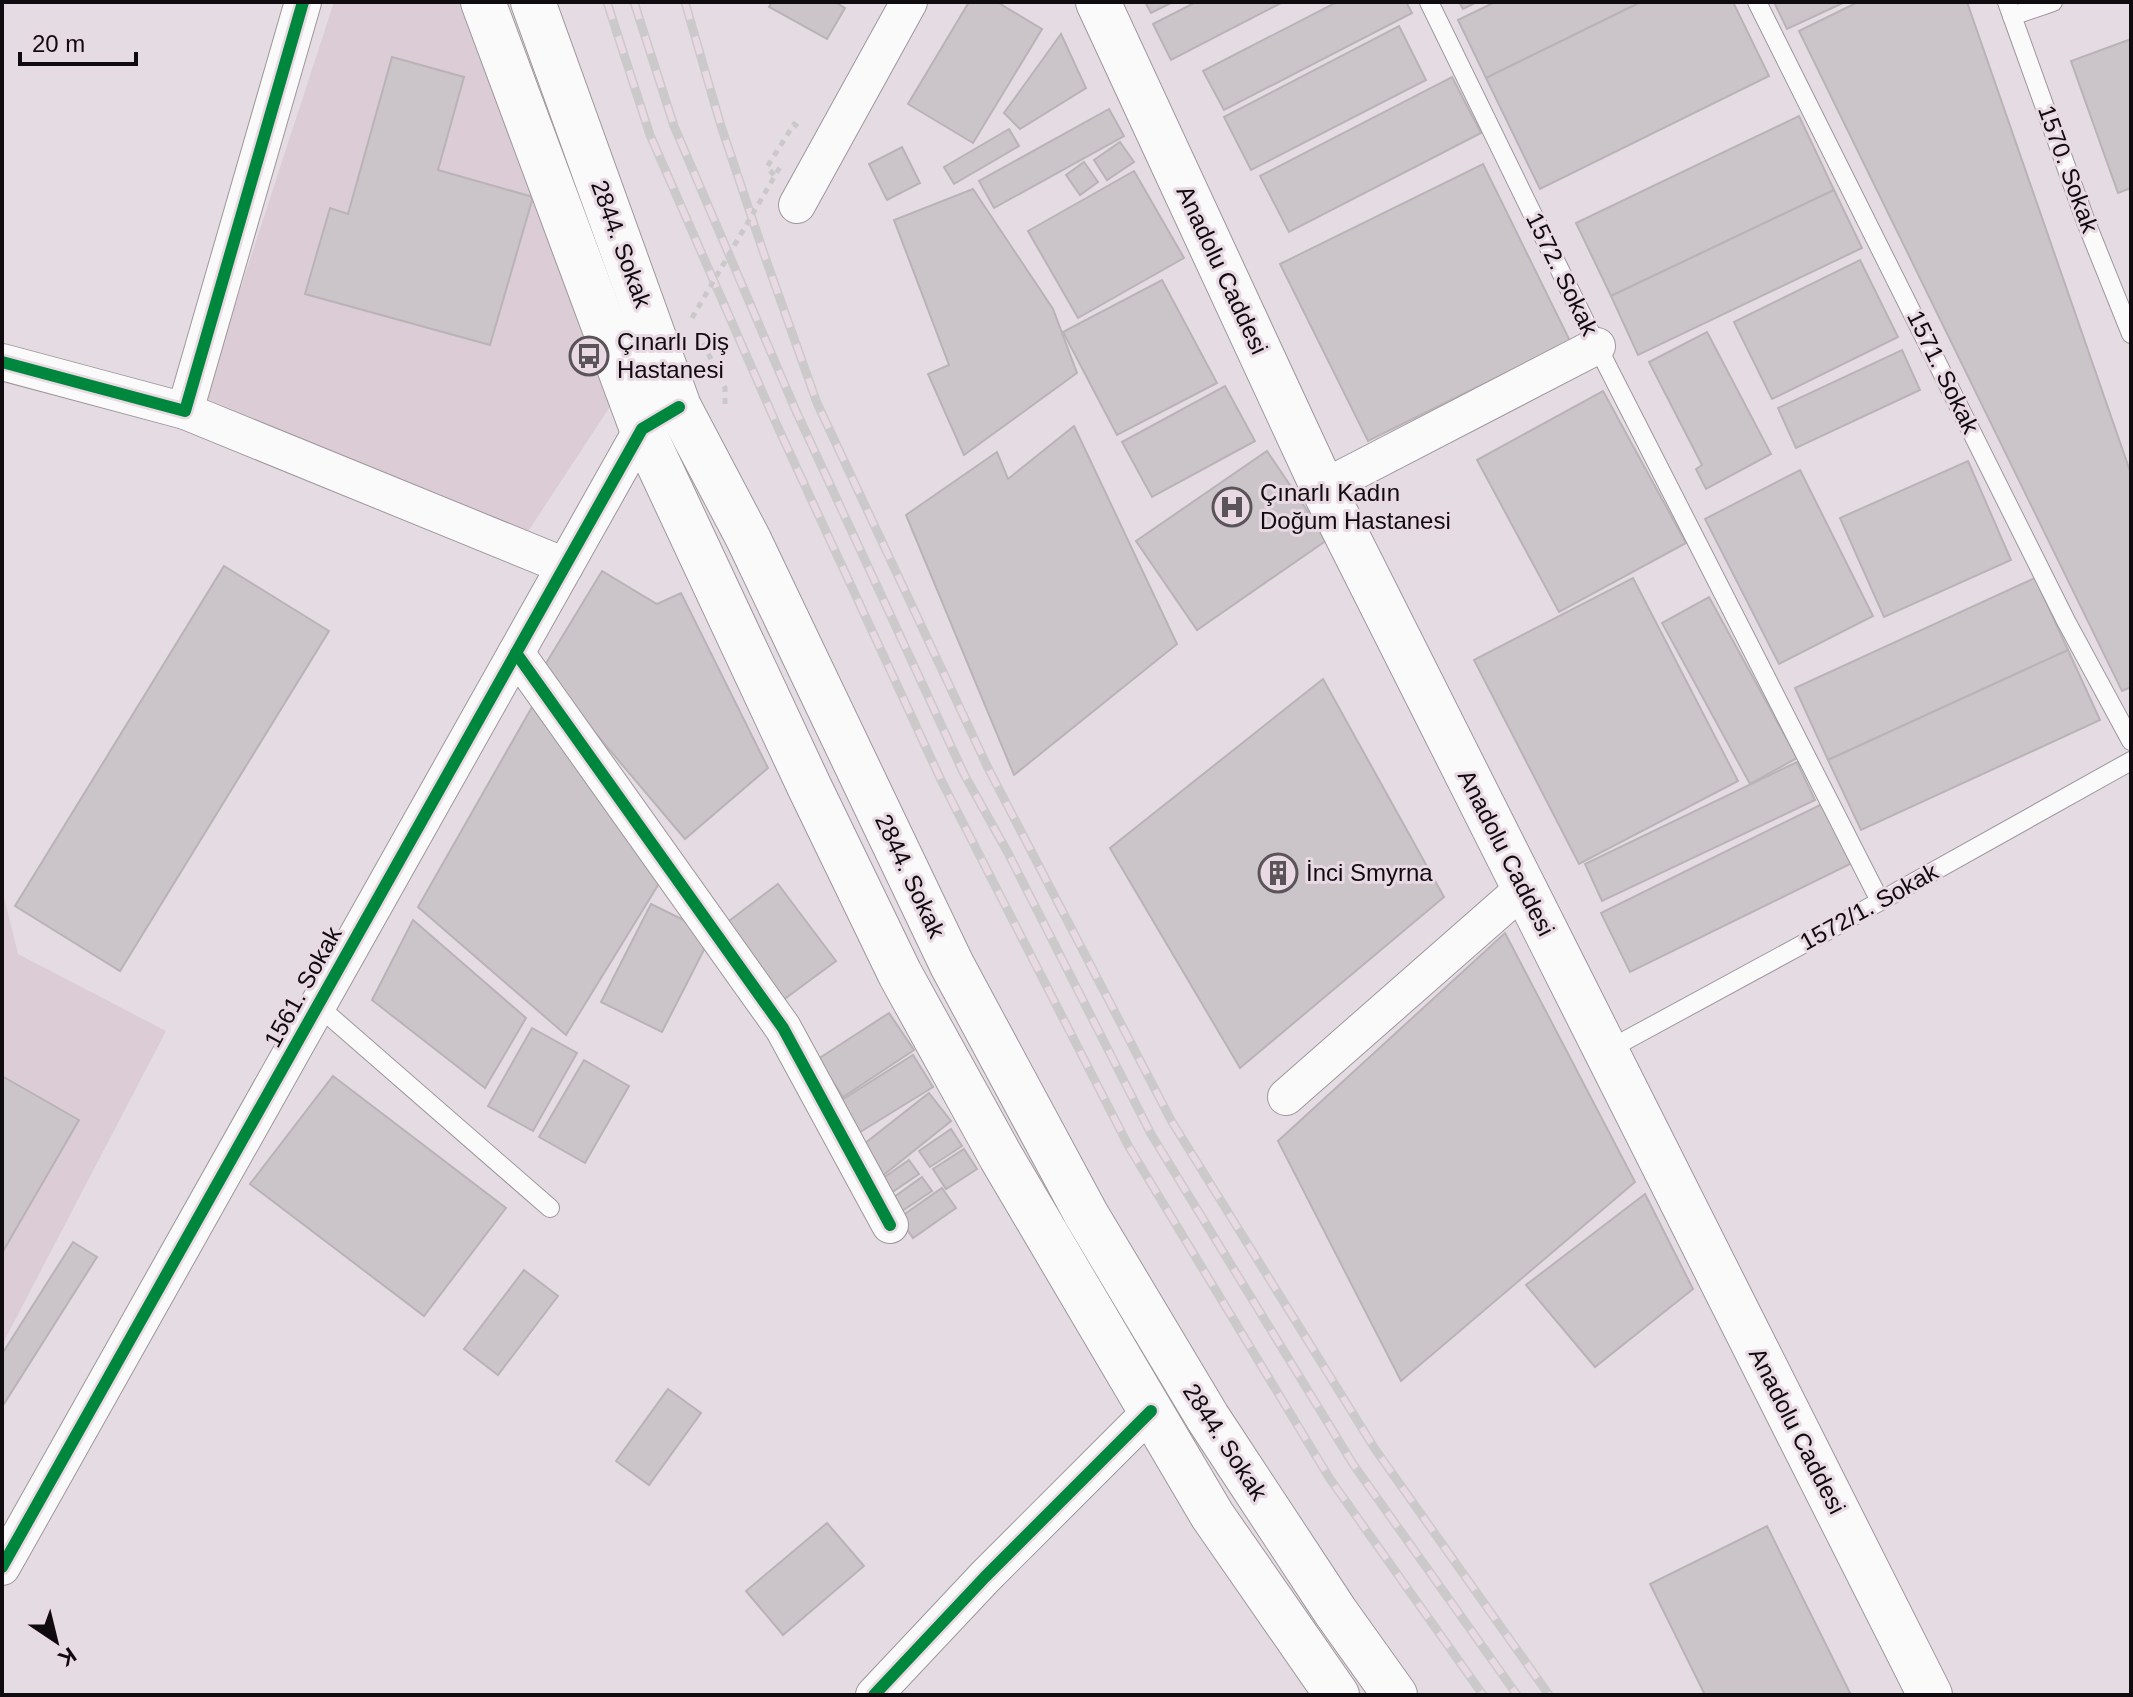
<svg xmlns="http://www.w3.org/2000/svg" width="2133" height="1697" font-family="Arial,sans-serif">
	<style>
		.built { fill: #dbccd6 }
		.building { fill: #cbc5ca; stroke: #b9b3b8; stroke-width: 2 }
		.lines { fill: none; stroke-linecap: round; stroke-linejoin: round }
		.service-casing { stroke: #9e979c; stroke-width: 20 }
		.minor-casing { stroke: #9e979c; stroke-width: 38 }
		.secondary-casing { stroke: #9e979c; stroke-width: 46 }
		.path { stroke: #cac8c9; stroke-width: 5; stroke-dasharray: 6 6; stroke-linecap: butt }
		.service { stroke: #fbfafb; stroke-width: 18 }
		.minor { stroke: #fbfafb; stroke-width: 36 }
		.secondary { stroke: #fbfafb; stroke-width: 44 }
		.rail-casing { stroke: #ccc9cb; stroke-width: 9 }
		.rail { stroke: #e8d9e3; stroke-width: 6; stroke-dasharray: 18; stroke-linecap: butt }
		.path-bridge { stroke: #cac8c9; stroke-width: 5; stroke-dasharray: 6 6; stroke-linecap: butt }
		.cycleway-casing { stroke: #e8d9e3; stroke-width: 17 }
		.cycleway { stroke: #00873e; stroke-width: 12 }
		.labels { text-anchor: middle; stroke-width: 6; stroke-linejoin: round; paint-order: stroke }
		.street-label { font-size: 24px; fill: #100b0e; stroke: #e8d9e3 }
		.poi-label { font-size: 24px; fill: #100b0e; stroke: #e8d9e3; text-anchor: start }
	</style>
	<rect width="100%" height="100%" fill="#e4dce2"/>
	<g class="built">
		<path d="M334,2H467L615,399L527,533L205,398Z"/>
		<path d="M2,896L4,897L18,954L166,1031L2,1345Z"/>
	</g>
	<g class="building">
		<path d="M772,2H835L845,8L827,39L769,7Z"/>
		<path d="M969,2H997L1042,29L973,143L908,104Z"/>
		<path d="M1145,2H1173L1151,13Z"/>
		<path d="M1196,2H1283L1171,60L1153,24Z"/>
		<path d="M1337,2H1406L1412,13L1224,110L1203,71Z"/>
		<path d="M1459,2H1477L1463,9Z"/>
		<path d="M1495,2H1641L1486,78L1458,20Z"/>
		<path d="M1641,2H1733L1769,76L1540,189L1486,78Z"/>
		<path d="M1774,2H1845L1787,29Z"/>
		<path d="M1858,2H1967L2131,474V687L2122,691L1799,31Z"/>
		<path d="M1399,26L1426,80L1251,170L1224,117Z"/>
		<path d="M1061,34L1086,88L1020,129L1004,113Z"/>
		<path d="M2131,39V188L2118,193L2071,61Z"/>
		<path d="M392,57L464,77L438,170L533,197L490,345L305,294L330,208L348,214Z"/>
		<path d="M1452,77L1481,133L1289,232L1260,176Z"/>
		<path d="M1109,109L1124,136L994,208L979,181Z"/>
		<path d="M1799,116L1834,190L1611,296L1576,223Z"/>
		<path d="M1009,129L1019,146L954,184L944,167Z"/>
		<path d="M1120,142L1134,162L1107,180L1094,160Z"/>
		<path d="M902,147L920,183L887,200L869,164Z"/>
		<path d="M1084,162L1098,182L1080,195L1066,175Z"/>
		<path d="M1483,164L1570,341L1368,441L1280,264Z"/>
		<path d="M1134,171L1184,258L1078,318L1028,231Z"/>
		<path d="M973,189L1053,309L1077,373L964,455L928,374L949,365L894,220Z"/>
		<path d="M1834,190L1862,248L1638,355L1611,296Z"/>
		<path d="M1860,260L1898,337L1772,399L1734,322Z"/>
		<path d="M1162,280L1217,383L1117,435L1063,332Z"/>
		<path d="M1707,332L1771,454L1706,489L1696,469L1702,465L1649,362Z"/>
		<path d="M1902,350L1920,390L1796,448L1778,408Z"/>
		<path d="M1225,386L1255,441L1152,497L1122,442Z"/>
		<path d="M1603,391L1686,543L1559,612L1477,460Z"/>
		<path d="M1074,426L1177,644L1014,775L906,515L997,452L1008,479Z"/>
		<path d="M1267,451L1327,540L1197,630L1136,541Z"/>
		<path d="M1968,461L2011,560L1884,617L1840,518Z"/>
		<path d="M1800,470L1873,616L1779,664L1705,519Z"/>
		<path d="M224,566L329,631L120,971L15,906Z"/>
		<path d="M602,571L657,604L681,593L768,768L685,839L542,670Z"/>
		<path d="M1633,578L1738,781L1579,864L1474,660Z"/>
		<path d="M2035,578L2068,650L1828,760L1795,688Z"/>
		<path d="M1709,597L1797,758L1750,784L1662,623Z"/>
		<path d="M2068,650L2100,720L1861,830L1828,760Z"/>
		<path d="M1323,679L1444,897L1240,1068L1110,848Z"/>
		<path d="M536,700L663,877L566,1035L418,907Z"/>
		<path d="M1797,762L1815,800L1602,901L1585,864Z"/>
		<path d="M1822,804L1852,863L1630,972L1601,913Z"/>
		<path d="M778,884L836,961L783,1000L725,924Z"/>
		<path d="M651,904L712,934L662,1032L601,1002Z"/>
		<path d="M413,920L526,1018L485,1088L372,1000Z"/>
		<path d="M1505,933L1635,1182L1401,1381L1278,1141Z"/>
		<path d="M889,1013L914,1050L843,1097L818,1059Z"/>
		<path d="M532,1028L577,1053L533,1131L488,1106Z"/>
		<path d="M913,1055L933,1087L857,1134L837,1103Z"/>
		<path d="M584,1060L629,1086L585,1163L539,1137Z"/>
		<path d="M2,1076L79,1120L2,1253Z"/>
		<path d="M333,1076L506,1208L424,1316L250,1184Z"/>
		<path d="M929,1093L951,1121L881,1177L859,1148Z"/>
		<path d="M951,1129L962,1146L930,1167L919,1151Z"/>
		<path d="M964,1149L977,1169L946,1189L933,1169Z"/>
		<path d="M909,1160L919,1174L888,1195L879,1181Z"/>
		<path d="M922,1177L932,1191L899,1213L890,1200Z"/>
		<path d="M942,1188L956,1208L913,1238L899,1218Z"/>
		<path d="M1645,1194L1693,1289L1595,1367L1526,1285Z"/>
		<path d="M73,1242L97,1257L2,1407V1354Z"/>
		<path d="M524,1270L558,1296L498,1375L464,1349Z"/>
		<path d="M668,1389L701,1413L649,1485L616,1461Z"/>
		<path d="M827,1523L864,1566L783,1635L746,1591Z"/>
		<path d="M1767,1526L1851,1695H1705L1650,1584Z"/>
	</g>
	<g class="lines">
		<g class="service-casing">
			<g id="service">
				<path d="M1429,2L1597,346L1880,901"/>
				<path d="M1757,2L2066,621L2131,741"/>
				<path d="M2007,2L2086,222L2131,334"/>
				<path d="M2012,16L2053,2"/>
				<path d="M317,1005L550,1208"/>
				<path d="M1606,1051L1816,937L2131,761"/>
			</g>
		</g>
		<g class="minor-casing">
			<g id="minor">
				<path d="M797,205L909,2"/>
				<path d="M2,362L185,411L303,2"/>
				<path d="M185,411L565,566"/>
				<path d="M1323,488L1597,346"/>
				<path d="M516,653L783,1028L890,1225"/>
				<path d="M1286,1097L1524,888"/>
				<path d="M2,1567L642,429L660,418"/>
				<path d="M874,1695L985,1577L1151,1411"/>
			</g>
		</g>
		<g class="secondary-casing">
			<g id="secondary">
				<path d="M483,2L642,429L809,786L900,974L1001,1157L1212,1515L1337,1695"/>
				<path d="M533,2L679,407L748,538L952,965L1086,1214L1208,1418L1335,1611L1395,1695"/>
				<path d="M1098,2L1323,488L1930,1695"/>
			</g>
		</g>
		<g class="path">
			<path d="M774,175L767,167L794,124L798,127"/>
			<path d="M703,343L725,388V404"/>
		</g>
		<use href="#service" class="service"/>
		<use href="#minor" class="minor"/>
		<use href="#secondary" class="secondary"/>
		<g class="rail-casing">
			<g id="rail">
				<path d="M607,2L650,135L775,421L941,780L1129,1147L1330,1479L1483,1695"/>
				<path d="M634,2L674,126L796,411L964,774L1008,853L1151,1134L1353,1464L1517,1695"/>
				<path d="M685,2L721,126L764,254L817,403L988,768L1172,1122L1375,1449L1549,1695"/>
			</g>
		</g>
		<use href="#rail" class="rail"/>
		<path class="path-bridge" d="M692,318L780,167"/>
		<g class="cycleway-casing">
			<g id="cycleway">
				<path d="M2,362L185,411L303,2"/>
				<path d="M516,653L783,1028L890,1225"/>
				<path d="M2,1567L642,429L679,407"/>
				<path d="M874,1695L985,1577L1151,1411"/>
			</g>
		</g>
		<use href="#cycleway" class="cycleway"/>
	</g>
	<defs>
		<g id="bus-ring" transform="scale(2)"><circle r="9.5" fill="#e8d9e3" stroke="#5a5458" stroke-width="1.5"/><path d="M-5-6H5V4H4V6H2V4H-2V6H-4V4H-5ZM-3.5-4V0h7V-4ZM-3.5 1.2v1.5H-2V1.2ZM2 1.2v1.5H3.5V1.2Z" fill="#5a5458"/></g>
		<g id="hospital-ring" transform="scale(2)"><circle r="9.5" fill="#e8d9e3" stroke="#5a5458" stroke-width="1.5"/><path d="M-5-5h3v3.5h4V-5h3V5h-3V1.5h-4V5h-3Z" fill="#5a5458"/></g>
		<g id="building-ring" transform="scale(2)"><circle r="9.5" fill="#e8d9e3" stroke="#5a5458" stroke-width="1.5"/><path d="M-4-6H4V6H1V3H-1V6H-4ZM-2.5-4.3h1.7v1.8h-1.7ZM.8-4.3h1.7v1.8H.8ZM-2.5-1h1.7V.8h-1.7ZM.8-1h1.7V.8H.8Z" fill="#5a5458"/></g>
	</defs>
	<g fill-rule="evenodd">
		<use href="#bus-ring" x="589" y="356"/>
		<use href="#hospital-ring" x="1232" y="507"/>
		<use href="#building-ring" x="1278" y="873"/>
	</g>
	<g class="labels">
		<g class="street-label">
			<text transform="translate(2068 169) rotate(70)" y="8">1570. Sokak</text>
			<text transform="translate(621 244) rotate(70)" y="8">2844. Sokak</text>
			<text transform="translate(1222 270) rotate(65)" y="8">Anadolu Caddesi</text>
			<text transform="translate(1562 274) rotate(64)" y="8">1572. Sokak</text>
			<text transform="translate(1943 372) rotate(64)" y="8">1571. Sokak</text>
			<text transform="translate(1506 853) rotate(63)" y="8">Anadolu Caddesi</text>
			<text transform="translate(910 876) rotate(65)" y="8">2844. Sokak</text>
			<text transform="translate(1869 907) rotate(-29)" y="8">1572/1. Sokak</text>
			<text transform="translate(303 987) rotate(-61)" y="8">1561. Sokak</text>
			<text transform="translate(1797 1431) rotate(63)" y="8">Anadolu Caddesi</text>
			<text transform="translate(1225 1442) rotate(57)" y="8">2844. Sokak</text>
		</g>
		<g class="poi-label">
			<text x="617" y="350">Çınarlı Diş<tspan x="617" dy="28">Hastanesi</tspan></text>
			<text x="1260" y="501">Çınarlı Kadın<tspan x="1260" dy="28">Doğum Hastanesi</tspan></text>
			<text x="1306" y="881">İnci Smyrna</text>
		</g>
	</g>
	<rect width="2133" height="1697" fill="none" stroke="#100b0e" stroke-width="8"/>
	<g transform="translate(56 1641) rotate(145)" stroke="#e8d9e3" stroke-width="6" paint-order="stroke">
	<path d="M0-6L14 30L0 20L-14 30Z" fill="#100b0e"/>
	<text y="-12" font-size="22" font-weight="bold" text-anchor="middle" fill="#100b0e">K</text>
	</g>
	<path d="M20 52v12h116v-12" fill="none" stroke="#100b0e" stroke-width="4"/>
	<text x="32" y="52" font-size="24" fill="#100b0e" stroke="#e8d9e3" stroke-width="6" paint-order="stroke">20 m</text>
</svg>
